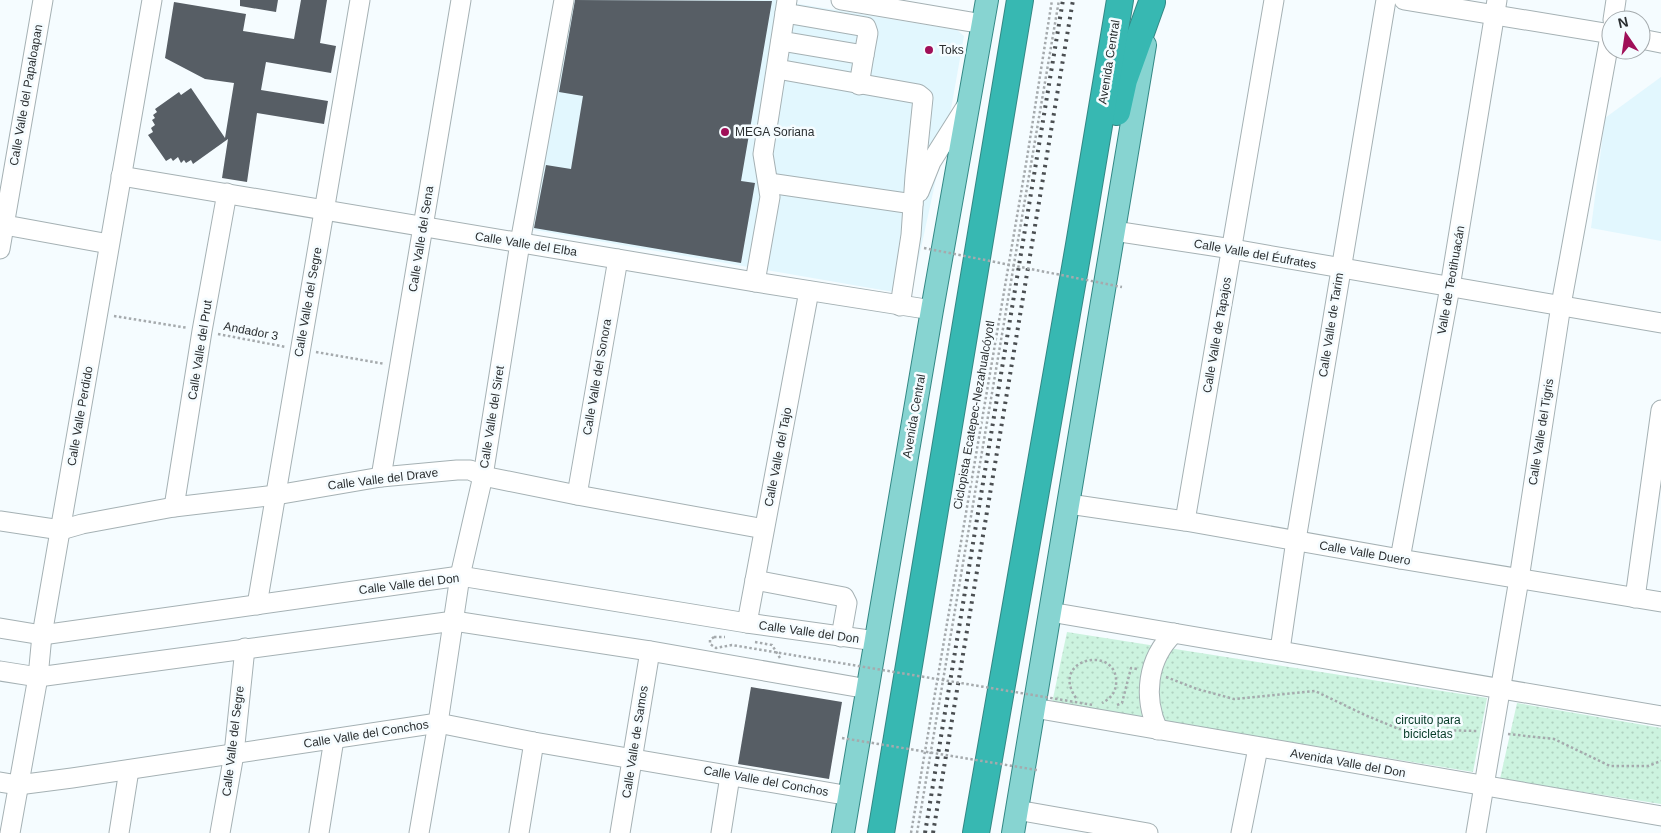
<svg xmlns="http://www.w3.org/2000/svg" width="1661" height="833" font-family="Helvetica,sans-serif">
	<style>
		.built { fill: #e2f7fe }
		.park { fill: url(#park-dots) }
		.building { fill: #575e65 }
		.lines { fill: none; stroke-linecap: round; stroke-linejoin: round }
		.minor-casing { stroke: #a5b1b4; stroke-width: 21 }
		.major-casing { stroke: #338885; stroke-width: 24 }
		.highway-casing { stroke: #338885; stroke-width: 28 }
		.path { stroke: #a5aaad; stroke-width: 2.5; stroke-dasharray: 2.5 2.5; stroke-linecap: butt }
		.minor { stroke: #fff; stroke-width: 19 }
		.major { stroke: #87d4d1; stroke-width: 22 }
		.highway { stroke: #37b8b2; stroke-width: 26 }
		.rail { stroke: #4b4f52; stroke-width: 4; stroke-dasharray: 2.5 5; stroke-linecap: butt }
		.path-bridge { stroke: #a5aaad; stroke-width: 2.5; stroke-dasharray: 2.5 2.5; stroke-linecap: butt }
		.poi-dot { fill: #a00f58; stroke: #f5fcff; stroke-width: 2 }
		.labels { text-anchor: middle; stroke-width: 5; stroke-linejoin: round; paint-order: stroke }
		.poi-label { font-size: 12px; fill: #2b2f31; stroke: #f5fcff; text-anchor: start }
		.street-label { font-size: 12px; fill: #2b2f31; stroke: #f5fcff }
		.park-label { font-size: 12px; fill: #053a27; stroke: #f5fcff }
	</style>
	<defs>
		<pattern id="park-dots" width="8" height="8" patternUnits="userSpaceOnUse" patternTransform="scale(1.25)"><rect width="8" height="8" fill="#ccf3df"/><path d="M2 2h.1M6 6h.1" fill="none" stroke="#afd1c0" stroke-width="1.8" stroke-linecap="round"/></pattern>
	</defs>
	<rect width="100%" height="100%" fill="#f5fcff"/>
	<g class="built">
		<path d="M569,0H775L957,30L964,36L951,109L912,290L905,294L529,229Z"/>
		<path d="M1661,77V241L1591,228L1605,118Z"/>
	</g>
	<g class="park">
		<path d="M1067,632L1487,698L1473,772L1052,703Z"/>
		<path d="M1517,703L1661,728V804L1500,779Z"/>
	</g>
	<g class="building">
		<path d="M240,0H278L276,12L240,6Z"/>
		<path d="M301,0H327L320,43L336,46L331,73L266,62L261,90L328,101L324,124L257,113L247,182L222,178L228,139L193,164L191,160L186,163L184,160L181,163L178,157L173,161L171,158L166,161L148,135L153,132L151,128L155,125L152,120L155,118L153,115L157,112L155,109L179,92L181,95L191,88L225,138L234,83L205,79L165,58L174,2L246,14L243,31L294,39Z"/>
		<path d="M575,0L772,1L741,181L755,183L741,263L534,228L546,165L571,169L583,96L559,92Z"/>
		<path d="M751,687L842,702L829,779L738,764Z"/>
	</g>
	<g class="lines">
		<g class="minor-casing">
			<g id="minor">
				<path d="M841,0L983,24"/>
				<path d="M1404,0L1611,34"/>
				<path d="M785,13L866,27L868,33L864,55"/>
				<path d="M1613,20L1616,0"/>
				<path d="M1641,39L1661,43"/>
				<path d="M781,41L864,55L859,85"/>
				<path d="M777,69L918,94L923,98L915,176L911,235L900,306"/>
				<path d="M121,176L755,282L932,310"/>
				<path d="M769,183L913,204"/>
				<path d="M919,192L931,162L967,105"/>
				<path d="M0,224L109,244"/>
				<path d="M1114,231L1232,249L1661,323"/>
				<path d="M0,249L43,0"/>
				<path d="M755,282L770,197L763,154L787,0"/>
				<path d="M381,477L461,0"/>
				<path d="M577,495L618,259"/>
				<path d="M1069,504L1185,521L1400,559L1661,602"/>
				<path d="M174,507L202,331L227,193"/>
				<path d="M0,521L61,530L82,524L174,507L276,495L381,477L457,470H470L483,476L577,495L764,529"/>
				<path d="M1185,521L1274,0"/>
				<path d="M1400,559L1450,287L1497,0"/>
				<path d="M755,580L844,597L847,603L841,637"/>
				<path d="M1635,598L1661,410"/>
				<path d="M257,605L360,0"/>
				<path d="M1050,612L1661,716"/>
				<path d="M747,623L809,291"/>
				<path d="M0,628L42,635L460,576L747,623L876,641"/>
				<path d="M1280,650L1296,540L1386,0"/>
				<path d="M0,671L38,677L454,621L650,651L868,689"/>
				<path d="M1034,708L1661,816"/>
				<path d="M1158,730C1143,697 1147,659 1174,633"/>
				<path d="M0,782L18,785L72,778L438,723L534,742L850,796"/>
				<path d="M1017,810L1148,833"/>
				<path d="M10,833L38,677L42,635L152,0"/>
				<path d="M119,833L129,770"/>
				<path d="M220,833L234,754L245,648"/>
				<path d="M319,833L334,739"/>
				<path d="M419,833L438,723L460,576L483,476L520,243L564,0"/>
				<path d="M519,833L534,742"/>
				<path d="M620,833L650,651"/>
				<path d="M721,833L730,776"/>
				<path d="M1241,833L1258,748"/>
				<path d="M1476,833L1519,579L1561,305L1611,31"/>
			</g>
		</g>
		<g class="major-casing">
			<g id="major">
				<path d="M843,833L932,310L987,0"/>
				<path d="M1013,833L1145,45"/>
			</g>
		</g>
		<g class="highway-casing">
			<g id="highway">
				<path d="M1117,112L1124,80L1152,2"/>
				<path d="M881,833L1020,0"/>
				<path d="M976,833L1079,245L1120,0"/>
			</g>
		</g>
		<g class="path">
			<path d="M114,316L188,328"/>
			<path d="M218,334L286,347"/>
			<path d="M316,352L385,364"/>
			<path d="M714,637H725"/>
			<path d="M755,642L772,645L780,658"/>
			<path d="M1166,677L1197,689L1234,699L1315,691L1365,715L1399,729L1478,731"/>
			<path d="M1076,698C1048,658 1120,643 1116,685C1115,693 1110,699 1102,703"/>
			<path d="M1117,705L1122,703L1131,668L1137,669"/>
			<path d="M1508,734L1554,739L1610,766H1648L1661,761"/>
			<path d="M911,833L1027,158L1052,0"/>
			<path d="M917,833L1059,0"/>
		</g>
		<use href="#minor" class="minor"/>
		<use href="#major" class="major"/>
		<use href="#highway" class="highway"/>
		<g class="rail">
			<path d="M925,833L1063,0"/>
			<path d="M933,833L1073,0"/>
		</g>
		<g class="path-bridge">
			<path d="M924,248L1122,287"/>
			<path d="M714,637L710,640V644L716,648L732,645L1093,705"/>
			<path d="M842,738L1037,770"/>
		</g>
	</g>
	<g class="poi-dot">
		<circle cx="929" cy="50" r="5"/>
		<circle cx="725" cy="132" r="5"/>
	</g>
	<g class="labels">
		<g class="poi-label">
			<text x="939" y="54">Toks</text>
			<text x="735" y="136">MEGA Soriana</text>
		</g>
		<g class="street-label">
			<text transform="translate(1109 62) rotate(-81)" y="4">Avenida Central</text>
			<text transform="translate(26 95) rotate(-80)" y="4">Calle Valle del Papaloapan</text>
			<text transform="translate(421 239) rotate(-81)" y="4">Calle Valle del Sena</text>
			<text transform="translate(526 244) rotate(9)" y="4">Calle Valle del Elba</text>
			<text transform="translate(1255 254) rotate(10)" y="4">Calle Valle del Éufrates</text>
			<text transform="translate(1451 280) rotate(-80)" y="4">Valle de Teotihuacán</text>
			<text transform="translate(308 302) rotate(-80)" y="4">Calle Valle del Segre</text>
			<text transform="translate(1331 325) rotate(-81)" y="4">Calle Valle de Tarim</text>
			<text transform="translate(251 331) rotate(11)" y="4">Andador 3</text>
			<text transform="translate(1217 335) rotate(-80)" y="4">Calle Valle de Tapajos</text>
			<text transform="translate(200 350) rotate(-81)" y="4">Calle Valle del Prut</text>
			<text transform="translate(597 377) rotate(-80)" y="4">Calle Valle del Sonora</text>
			<text transform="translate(974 415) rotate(-80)" y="4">Ciclopista Ecatepec-Nezahualcóyotl</text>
			<text transform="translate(80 416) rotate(-80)" y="4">Calle Valle Perdido</text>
			<text transform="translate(914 416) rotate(-80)" y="4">Avenida Central</text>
			<text transform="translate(492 417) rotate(-81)" y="4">Calle Valle del Siret</text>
			<text transform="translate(1541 432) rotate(-81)" y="4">Calle Valle del Tigris</text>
			<text transform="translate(778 457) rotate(-79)" y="4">Calle Valle del Tajo</text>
			<text transform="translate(383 479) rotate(-7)" y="4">Calle Valle del Drave</text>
			<text transform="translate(1365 553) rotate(10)" y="4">Calle Valle Duero</text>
			<text transform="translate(409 584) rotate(-7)" y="4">Calle Valle del Don</text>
			<text transform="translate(809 632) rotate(8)" y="4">Calle Valle del Don</text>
			<text transform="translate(366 734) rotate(-9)" y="4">Calle Valle del Conchos</text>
			<text transform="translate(233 741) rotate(-83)" y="4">Calle Valle del Segre</text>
			<text transform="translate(635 742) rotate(-81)" y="4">Calle Valle de Samos</text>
			<text transform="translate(1348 763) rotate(10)" y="4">Avenida Valle del Don</text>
			<text transform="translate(766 781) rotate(10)" y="4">Calle Valle del Conchos</text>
		</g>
		<g class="park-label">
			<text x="1428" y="724">circuito para<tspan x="1428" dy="14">bicicletas</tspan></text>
		</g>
	</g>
	<g transform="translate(1626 35) rotate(347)"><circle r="24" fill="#f5fcff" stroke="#a4aaad"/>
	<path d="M0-4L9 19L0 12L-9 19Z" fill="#a00f58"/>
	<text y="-8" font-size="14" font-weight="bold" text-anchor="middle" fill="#2b2f31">N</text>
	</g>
</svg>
